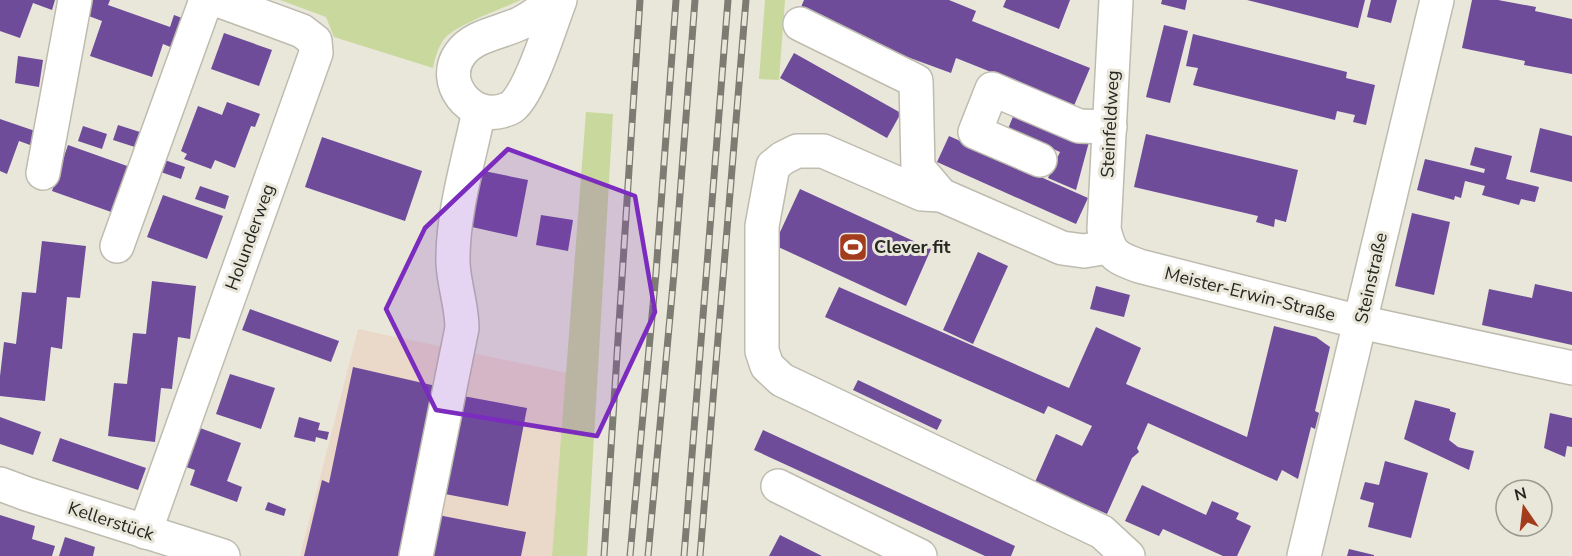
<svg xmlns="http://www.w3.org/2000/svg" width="1572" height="556" font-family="'Nunito Sans',sans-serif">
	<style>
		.industrial { fill: #ead9c8 }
		.green { fill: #c9d89c }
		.building { fill: #6e4c9a }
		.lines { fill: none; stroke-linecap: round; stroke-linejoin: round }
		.minor-casing { stroke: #bebcaf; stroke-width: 36 }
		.minor { stroke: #fff; stroke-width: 33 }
		.rail-casing { stroke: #7d7c73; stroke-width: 7 }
		.rail { stroke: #e9e7da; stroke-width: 4.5; stroke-dasharray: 14; stroke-linecap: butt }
		.marked { fill: #7b2cbf; fill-opacity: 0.2; stroke: #7b2cbf; stroke-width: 4.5; stroke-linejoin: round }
		.labels { text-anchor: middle; stroke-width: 6; stroke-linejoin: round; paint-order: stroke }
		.street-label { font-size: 18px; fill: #272722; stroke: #e9e7da }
		.poi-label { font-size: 18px; font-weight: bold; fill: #272722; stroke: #e9e7da; text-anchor: start }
	</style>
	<rect width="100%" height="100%" fill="#e9e7da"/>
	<path class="industrial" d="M358,329L567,373L552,556H300Z"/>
	<g class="green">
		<path d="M280,0H521C503,8 456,25 445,38C438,47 435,58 433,68L334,37L326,17Z"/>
		<path d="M765,0H785L779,80L759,79Z"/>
		<path d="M586,112L613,114L587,556H552Z"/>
	</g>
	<g class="building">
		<path d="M0,0H55L52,10L33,3L20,38L0,31Z"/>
		<path d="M92,0H110L108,5L170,27L174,15L190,21L178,50L163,44L152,77L90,56L102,21L86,15Z"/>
		<path d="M804,0H949L976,11L972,21L1090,68L1073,108L1029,87L956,58L951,73L872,44L799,12Z"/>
		<path d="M1006,0H1070L1059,29L1003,7Z"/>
		<path d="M1162,0H1187L1185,10L1161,4Z"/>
		<path d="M1247,0H1365L1358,28Z"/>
		<path d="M1371,0H1397L1391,23L1367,17Z"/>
		<path d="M1472,0H1498L1536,7L1535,11L1572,19V74L1524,65L1525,61L1462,48Z"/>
		<path d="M1164,25L1188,31L1170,103L1146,97Z"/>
		<path d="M224,33L272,50L259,86L211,69Z"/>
		<path d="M1193,34L1347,72L1346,78L1375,85L1366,125L1353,122L1355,115L1337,111L1335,120L1193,85L1198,68L1186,66Z"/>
		<path d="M794,53L901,113L887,138L780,78Z"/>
		<path d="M18,56L43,60L39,87L15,83Z"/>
		<path d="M227,102L260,114L255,127L251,126L235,168L215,160L211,169L184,159L187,154L181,151L198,106L222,115Z"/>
		<path d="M1016,109L1089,142L1076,190L1048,178L1060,152L1008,129Z"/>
		<path d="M0,119L38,132L33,146L19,141L7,174L0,171Z"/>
		<path d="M118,125L143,133L138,148L113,140Z"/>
		<path d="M83,126L107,134L102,149L78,141Z"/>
		<path d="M1540,128L1572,136V182L1530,172Z"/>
		<path d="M1146,134L1298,170L1286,222L1275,219L1274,227L1256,222L1258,216L1134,187Z"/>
		<path d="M949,136L1088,198L1076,224L937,162Z"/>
		<path d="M322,137L422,171L405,221L305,187Z"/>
		<path d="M68,145L130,167L114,213L52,191Z"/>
		<path d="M1475,147L1512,156L1506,179L1539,187L1535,202L1521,199L1519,205L1482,195L1485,186L1465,181L1461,198L1455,196L1454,200L1417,190L1425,159L1484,173L1485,169L1470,165Z"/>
		<path d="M159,158L185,167L181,179L155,170Z"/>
		<path d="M474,169L528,180L517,237L463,225Z"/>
		<path d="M200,186L229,196L225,209L195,199Z"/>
		<path d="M800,189L931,249L906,306L774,245Z"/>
		<path d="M163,195L223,216L207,259L147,237Z"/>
		<path d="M1412,213L1450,222L1434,295L1395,286Z"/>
		<path d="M541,215L573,220L568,251L536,245Z"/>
		<path d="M42,241L86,246L80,298L67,297L62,349L51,347L45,401L0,396V376L4,342L16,344L22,292L36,293Z"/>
		<path d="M978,252L1008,266L973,344L943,330Z"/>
		<path d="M152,281L196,286L190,339L178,337L172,389L161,388L155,442L108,436L114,383L127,384L133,333L146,334Z"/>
		<path d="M1535,284L1572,292V345L1482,325L1489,289L1532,298Z"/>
		<path d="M1096,286L1130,295L1124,317L1090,309Z"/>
		<path d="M839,287L1069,388L1096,327L1141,348L1126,384L1247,437L1274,326L1316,337L1330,347L1315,411L1319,413L1315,429L1311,427L1298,479L1282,470L1277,481L1148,423L1137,448L1139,452L1132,458L1107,514L1035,482L1056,434L1082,446L1092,426L1048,406L1044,414L825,317Z"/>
		<path d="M250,309L339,341L331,362L242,330Z"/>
		<path d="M353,367L436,386L403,556H304L322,480L329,483Z"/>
		<path d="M230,374L275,388L261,429L216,414Z"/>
		<path d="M858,380L942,420L937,430L853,390Z"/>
		<path d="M463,396L527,408L508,506L445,494Z"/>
		<path d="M1415,400L1450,409V411L1456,413L1449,440L1458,447L1474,451L1469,470L1404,439Z"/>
		<path d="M1550,413L1572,418V447L1567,446L1565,457L1544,448Z"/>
		<path d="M0,417L41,432L33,455L0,444Z"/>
		<path d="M299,417L320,423L318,430L329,432L327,440L316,437L315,442L294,437Z"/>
		<path d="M200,428L241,443L227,481L242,487L237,502L190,485L195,470L186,467Z"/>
		<path d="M763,430L1015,546L1011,556H985L754,450Z"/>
		<path d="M60,438L146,468L138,490L52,461Z"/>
		<path d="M1385,461L1428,473L1411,538L1368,527L1374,503L1360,499L1365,482L1379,485Z"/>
		<path d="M1142,485L1206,515L1212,501L1239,513L1236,519L1251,526L1237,556H1223L1163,529L1159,536L1125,521Z"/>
		<path d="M268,502L286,509L284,516L265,510Z"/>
		<path d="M0,515L35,526L32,539L55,546L52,556H0Z"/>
		<path d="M438,515L526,532L521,556H430Z"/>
		<path d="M780,535L822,556H769Z"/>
		<path d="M65,537L95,547L93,556H59Z"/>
		<path d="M1349,549L1374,555V556H1347Z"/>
	</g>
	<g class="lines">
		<g class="minor-casing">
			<g id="minor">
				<path d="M555,0C544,8 533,17 521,23C501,33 473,35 460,54C440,82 470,120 502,111C507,109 511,109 514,105C532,87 550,26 560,0"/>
				<path d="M1116,0L1104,229C1110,255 1115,257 1139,266L1360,322L1572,368"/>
				<path d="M800,24L916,81L918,168L941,195L1062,248L1084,251L1108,247"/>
				<path d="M1040,160L975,132L992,89L1079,126L1110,127"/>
				<path d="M43,173L75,0"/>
				<path d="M941,195L922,194L823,151H797L783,158L773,166L762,226V351L767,366L782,380L1102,532L1128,556"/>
				<path d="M117,246L206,0"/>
				<path d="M0,484L27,494L223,556"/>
				<path d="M778,486L920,556"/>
				<path d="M145,532L316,53L315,41L302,31L218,0"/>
				<path d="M416,556L462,328C462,306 454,285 453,263C452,214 469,159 479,111"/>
				<path d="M1304,556L1437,0"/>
			</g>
		</g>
		<use href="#minor" class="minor"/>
		<g class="rail-casing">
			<g id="rail">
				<path d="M604,556L640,0"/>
				<path d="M630,556L656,273L676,0"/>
				<path d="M648,556L674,273L695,0"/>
				<path d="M684,556L728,0"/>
				<path d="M700,556L746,0"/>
			</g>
		</g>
		<use href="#rail" class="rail"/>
	</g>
	<path class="marked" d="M508,149L635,196L655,312L597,436L436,410L386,309L425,228Z"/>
	<defs>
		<g id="stadium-square" transform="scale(1.5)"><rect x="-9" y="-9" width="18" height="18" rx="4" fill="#a33b1d" stroke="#e9e7da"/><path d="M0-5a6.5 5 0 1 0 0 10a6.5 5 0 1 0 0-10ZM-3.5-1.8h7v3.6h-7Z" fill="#fff"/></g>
	</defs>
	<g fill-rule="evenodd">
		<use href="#stadium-square" x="853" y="247"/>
	</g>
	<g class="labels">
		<g class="street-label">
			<text transform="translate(1110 124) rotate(-87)" y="6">Steinfeldweg</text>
			<text transform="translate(250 237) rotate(-70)" y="6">Holunderweg</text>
			<text transform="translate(1371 278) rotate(-77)" y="6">Steinstraße</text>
			<text transform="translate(1250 294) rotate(14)" y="6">Meister-Erwin-Straße</text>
			<text transform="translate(111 521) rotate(18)" y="6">Kellerstück</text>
		</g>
		<g class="poi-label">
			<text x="874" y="253">Clever fit</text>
		</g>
	</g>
	<g transform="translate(1524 508) rotate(346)"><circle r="28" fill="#e9e7da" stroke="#9b9a90" stroke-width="1.5"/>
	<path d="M0-4.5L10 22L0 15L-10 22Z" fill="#a33b1d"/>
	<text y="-9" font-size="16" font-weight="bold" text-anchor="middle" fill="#272722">N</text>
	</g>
</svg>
